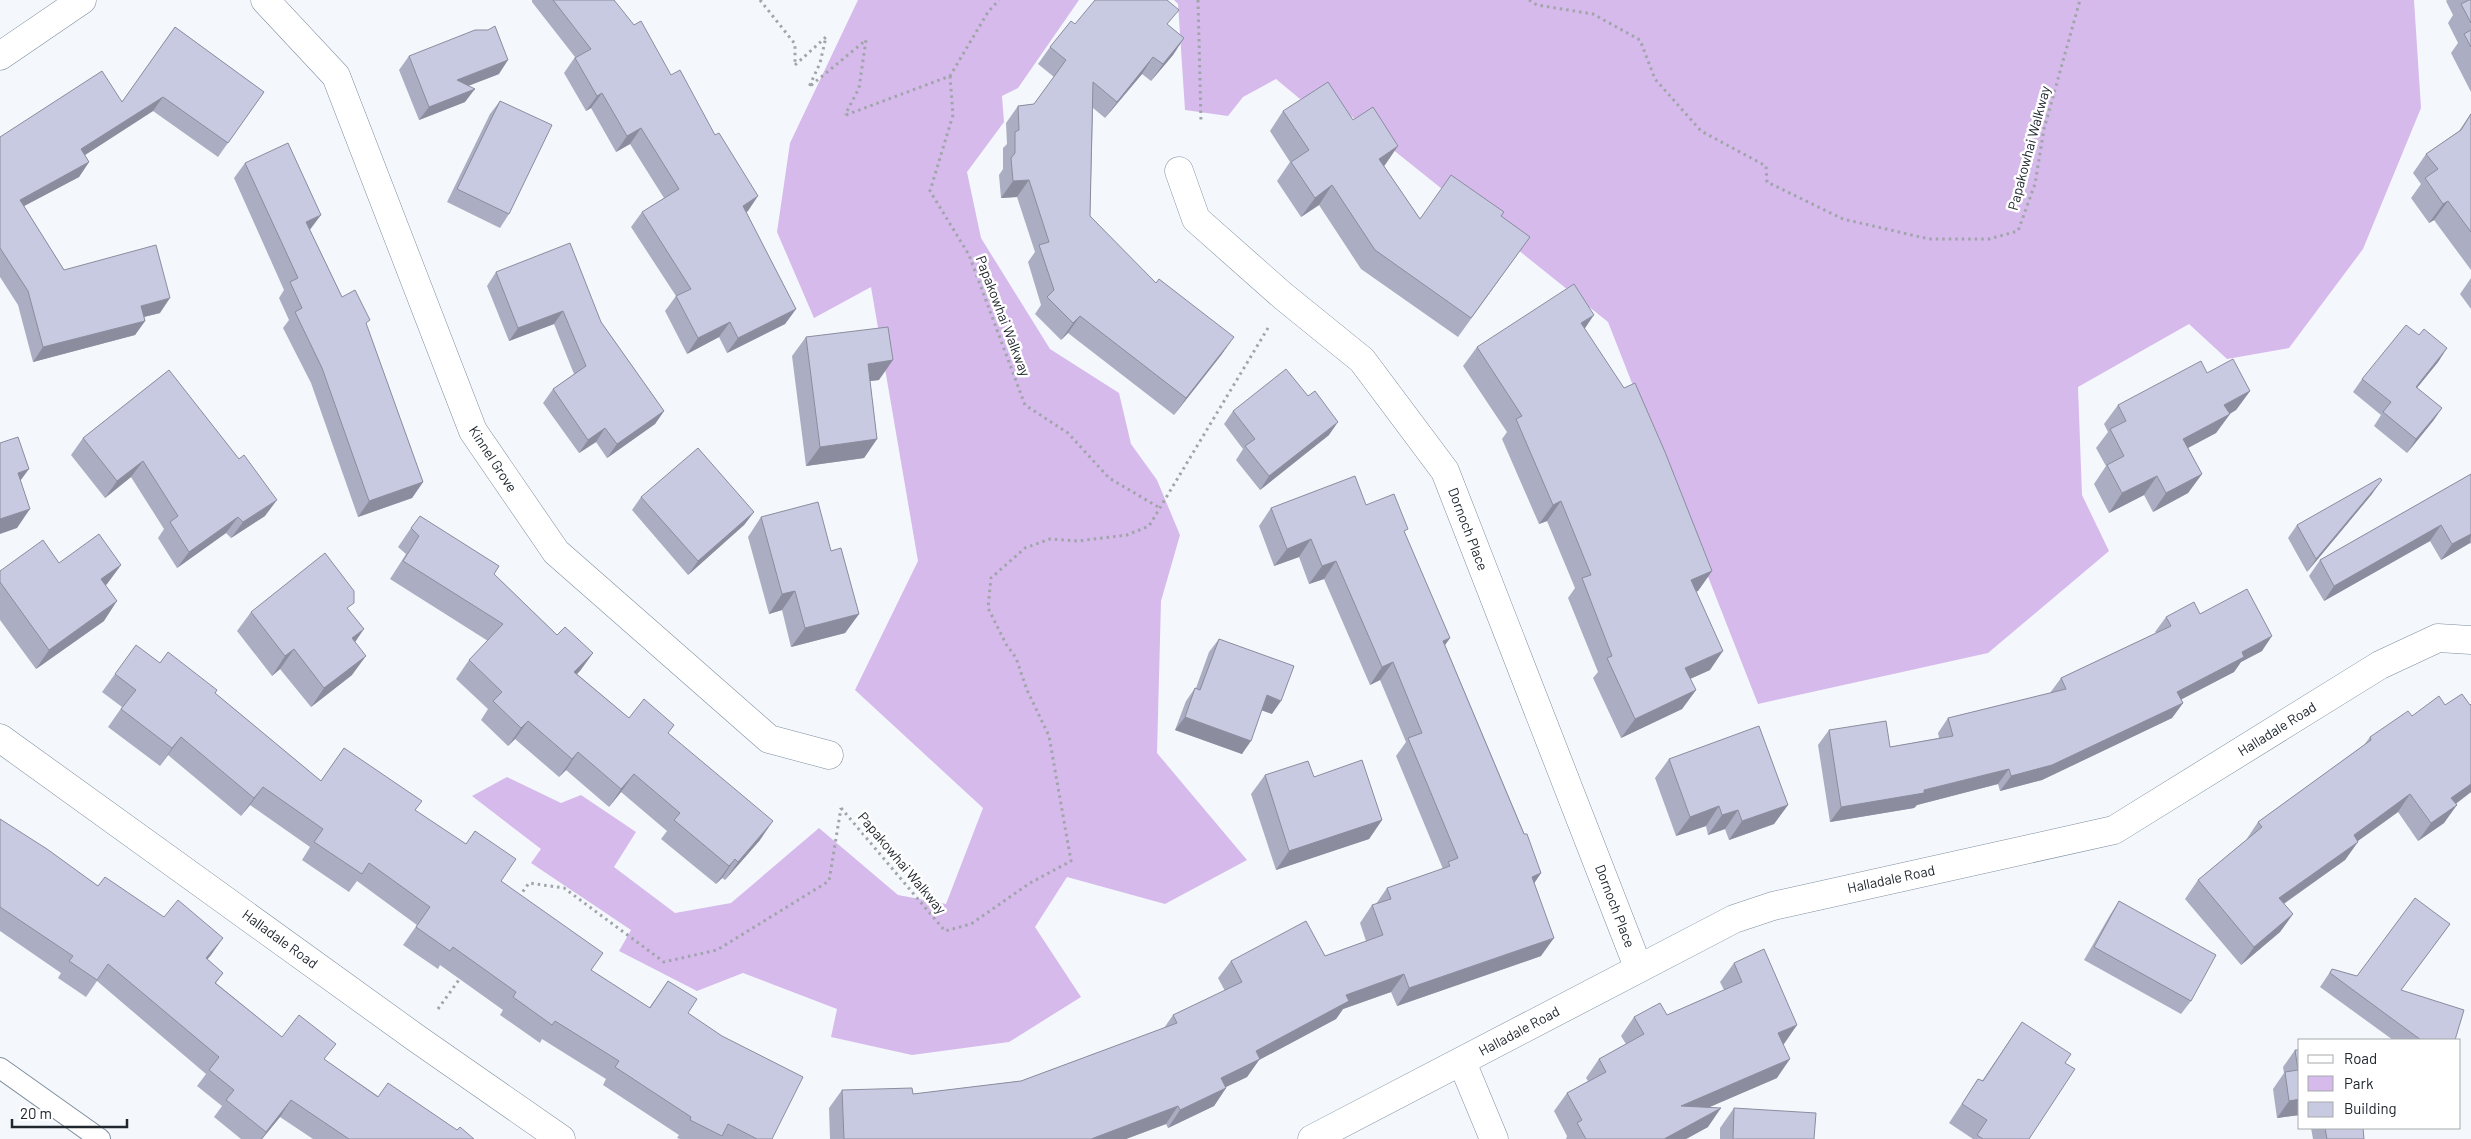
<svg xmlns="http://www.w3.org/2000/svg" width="2471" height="1139" font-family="Barlow,sans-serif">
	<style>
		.green { fill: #d6baec }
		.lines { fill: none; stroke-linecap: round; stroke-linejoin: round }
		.service-casing { stroke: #7e8ea0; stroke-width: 22 }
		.minor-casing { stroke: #7e8ea0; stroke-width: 29 }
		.tertiary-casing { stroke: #7e8ea0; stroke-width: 29 }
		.path { stroke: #a0a5aa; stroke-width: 3; stroke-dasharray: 2.5 4; stroke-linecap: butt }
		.service { stroke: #fff; stroke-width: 20 }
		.minor { stroke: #fff; stroke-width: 28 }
		.tertiary { stroke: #fff; stroke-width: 28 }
		.wall { fill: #abaec2 }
		.shaded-wall { fill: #8b8d9e }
		.building { fill: #c7cae1; stroke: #8b8d9e }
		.labels { text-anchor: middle; stroke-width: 5; stroke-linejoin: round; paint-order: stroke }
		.street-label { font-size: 14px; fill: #20272e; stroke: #fff }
	</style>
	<rect width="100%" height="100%" fill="#f4f8fc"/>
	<g class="green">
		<path d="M858,0H1079L1018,88L1002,96L1004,122L967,172L981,238L1050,349L1119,393L1131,444L1157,480L1180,535L1161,601L1157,753L1247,860L1165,904L1067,877L1035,927L1081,997L1009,1042L912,1055L831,1037L837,1009L743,973L697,991L619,951L631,930L531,863L541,849L472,796L507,777L561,803L581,795L636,832L614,867L675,913L731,903L819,828L898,895L946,904L983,808L855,690L918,561L871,287L814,318L777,232L790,143Z"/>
		<path d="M1174,0H2414L2421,108L2363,249L2289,348L2227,359L2189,324L2078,387L2082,495L2109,551L1988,653L1758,704L1608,322L1321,92L1300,99L1276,79L1243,97L1228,116L1185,110L1178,4Z"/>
	</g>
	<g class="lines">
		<g class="service-casing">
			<path id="service" d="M0,1068L100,1139"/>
		</g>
		<g class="minor-casing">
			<g id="minor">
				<path d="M265,0L336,76L473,431L556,552L769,739L829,755"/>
				<path d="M1179,171L1196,219L1283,296L1362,360L1445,471L1638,967"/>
				<path d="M0,738L416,1038L561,1139"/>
				<path d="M1462,1062L1494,1139"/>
				<path d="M1312,1139L1734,919L1773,906L2114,830L2380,665L2438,638L2471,640"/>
			</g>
		</g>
		<g class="tertiary-casing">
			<path id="tertiary" d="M0,56L82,0"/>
		</g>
		<g class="path">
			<path d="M760,0L795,44V65"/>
			<path d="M1198,0L1201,122"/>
			<path d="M1529,0L1537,5L1593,14L1640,40L1655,79L1701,131L1766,166L1767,182L1843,219L1929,239H1989L2018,231L2035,184L2044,129L2080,0"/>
			<path d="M795,65L826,37L820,63L809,87L866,40L859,88L845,115"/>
			<path d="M950,76L953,115L930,191L969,255L1025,405L1068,433L1109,478L1160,508"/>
			<path d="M846,115L950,76L988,12L999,0"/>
			<path d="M841,808L945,931L971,924L1030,883L1071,861L1049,736L1027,690L1016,658L1006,644L988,608L991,578L1025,548L1050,539L1078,541L1127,535L1149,526L1268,328"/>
			<path d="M519,897L529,883L564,888L664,962L717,950L829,881L841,808"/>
			<path d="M438,1009L461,977"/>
		</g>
		<use href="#service" class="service"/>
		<use href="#minor" class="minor"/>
		<use href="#tertiary" class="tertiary"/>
	</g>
	<g class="wall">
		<path d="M532,0H614L748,211L746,212L796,309L785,324L727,353L719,337L687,354L665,311L676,296L631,227L642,212L664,198L630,144L616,152L591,108L586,111L564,73L575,57L532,2Z"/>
		<path d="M2447,0H2471V92L2451,53L2458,43L2448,23L2453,15L2446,1Z"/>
		<path d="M1075,24L1168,25L1184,38L1173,55L1151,81L1142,74L1105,118L1093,108L1090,216L1222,354L1174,415L1068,333L1061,340L1035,314L1041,305L1028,262L1035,252L1017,197L1001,198L999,175L1003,169V148L1007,144L1006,123L1018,106L1034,104L1054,77L1038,64L1050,47Z"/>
		<path d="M175,27L264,92L218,157L153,111L85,155L89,162L79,177L24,206L64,270L160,313L144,317L145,321L135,335L33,362L18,305L0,277V137L122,102Z"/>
		<path d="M409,56L499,74L468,86L465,102L419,120L399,70Z"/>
		<path d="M500,101L509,214L500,228L447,202L490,114Z"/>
		<path d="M1283,111L1353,120L1385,165L1384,166L1420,219L1501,216L1530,237L1458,337L1361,269L1319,205L1301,217L1277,181L1290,162L1270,131Z"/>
		<path d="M2471,113V270L2434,220L2429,223L2411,198L2421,184L2413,173L2426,154L2459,131Z"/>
		<path d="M245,163L310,230L342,297L366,325L423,482L412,498L358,517L311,383L283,328L289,320L279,298L284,290L234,178Z"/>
		<path d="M496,272L601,322L664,411L655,424L607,458L596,442L579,453L543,403L553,389L574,374L554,324L509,341L487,286Z"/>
		<path d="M2471,278V309L2460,294Z"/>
		<path d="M1585,329L1712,571L1698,591H1696L1710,670L1690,679L1696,690L1682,709L1621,738L1593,678L1598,672L1568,598L1575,588L1547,521L1539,524L1502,439L1507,432L1463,366L1477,347Z"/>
		<path d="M2419,335L2447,348L2438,362L2417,388L2442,408L2433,421L2407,453L2374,426L2381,415L2353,392L2362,379Z"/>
		<path d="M806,337L879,380L870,381L877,439L864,458L806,466L792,356Z"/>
		<path d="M169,370L265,516L231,538L226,533L177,568L158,538L164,529L131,477L105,498L71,455L83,438Z"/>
		<path d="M2207,373L2250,391L2236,410L2230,414L2216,433L2188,448L2202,474L2188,493L2153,512L2144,495L2109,513L2094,484L2106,466L2096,448L2108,432L2104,424L2118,405Z"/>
		<path d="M1233,411L1329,435L1260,490L1236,460L1243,449L1224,424Z"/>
		<path d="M2471,474V544L2470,543L2441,560L2430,541L2324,601L2309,576L2320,560Z"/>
		<path d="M2372,494L2307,572L2288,538L2297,525Z"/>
		<path d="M641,497L754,512L744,525L688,575L632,510Z"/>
		<path d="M1366,505L1405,534L1450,638L1445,645L1541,873L1534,883L1541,956L1397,1006L1391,992L1343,1009L1336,1019L1259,1060L1247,1077L1226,1087V1088L1214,1106L1168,1128L1166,1124L1126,1139H830L829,1108L842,1090L913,1094L1021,1081L1164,1028L1173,1015L1225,991L1218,978L1231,961L1325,956L1366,941L1360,923L1372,905L1376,904L1387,888L1443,869L1396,756L1406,742L1380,680L1370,685L1324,579L1309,584L1299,557L1274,566L1259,526L1271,508Z"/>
		<path d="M761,517L831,551L859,614L845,633L791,647L782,610L769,614L748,537Z"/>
		<path d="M411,528L494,574L557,635L593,653L577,674L629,718L674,725L668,733L760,840L725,880L722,878L716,884L661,839L667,831L621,792L609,807L566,770L559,777L515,739L508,746L481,720L488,709L456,679L469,660L488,641L390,579L406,554L398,547Z"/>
		<path d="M59,563L121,565L106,585L104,621L36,669L0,620V571Z"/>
		<path d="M349,610L355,642L352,675L311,707L280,669L272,676L237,631L251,612Z"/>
		<path d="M2200,614L2262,651L2241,662L2234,672L2181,699L2183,703L2172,718L2042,780L2000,791L1998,784L1917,805L1914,808L1830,822L1818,745L1829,730L1890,747L1939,738L1938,733L1948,718L2050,693L2061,678L2156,633L2155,632L2166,617Z"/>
		<path d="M1219,639L1272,714L1262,710L1242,754L1175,730L1186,701L1195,688H1196L1209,652Z"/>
		<path d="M160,663L215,693L321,781L344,748L415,810L501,881L591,971L649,1008L668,981L688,1013L772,1139H680L677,1138L679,1135L603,1085L606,1079L542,1039L540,1043L500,1015L503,1010L440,965L438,969L403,945L417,925L357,881L349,892L302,860L310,847L250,805L241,816L168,755L160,766L108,727L122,707L102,692L115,674Z"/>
		<path d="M2471,704V792L2456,804L2444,823L2418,841L2398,812L2358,841L2345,860L2284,904L2293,914L2280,932L2241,965L2185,899L2198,880L2246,840L2258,822L2364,745L2370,737L2412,716L2445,705H2470Z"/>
		<path d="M1669,759L1788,805L1774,824L1729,840L1725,829L1708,835L1706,826L1676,836L1655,778Z"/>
		<path d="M1265,775L1314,777L1382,820L1369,839L1276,870L1251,794Z"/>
		<path d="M0,819L98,886L211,955L207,959L223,973L216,983L282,1037L325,1060L378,1096L457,1130L474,1139H313L280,1117L262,1139H241L214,1117L222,1106L197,1086L206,1074L97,981L86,997L58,978L61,973L0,931Z"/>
		<path d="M2119,901L2191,1001L2181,1014L2084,960L2110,915Z"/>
		<path d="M2450,924L2401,990L2455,1040H2393L2320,987L2332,969L2357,976Z"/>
		<path d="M1734,963L1797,1025L1783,1044L1777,1078L1707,1108L1708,1127L1686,1139H1566L1567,1136L1554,1111L1567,1093L1588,1081L1586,1078L1599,1059L1626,1044L1621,1036L1634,1017L1667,1015L1724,990L1720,982Z"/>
		<path d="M2022,1022L2065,1063L2029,1139H1973L1949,1123L1978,1079L1982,1081Z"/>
		<path d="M2295,1050H2300V1115L2277,1118L2273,1089L2284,1073L2283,1067Z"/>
		<path d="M1734,1108L1814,1139H1720V1128Z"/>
		<path d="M2311,1128H2363L2364,1139H2313Z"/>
	</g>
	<g class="shaded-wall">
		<path d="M1184,38L1173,55L1151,81L1163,64Z"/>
		<path d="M1153,57L1142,74L1105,118L1117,102Z"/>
		<path d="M508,60L499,74L447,94L457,80Z"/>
		<path d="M475,89L465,102L419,120L429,107Z"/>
		<path d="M602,93L591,108L586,111L597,96Z"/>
		<path d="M163,97L153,111L71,164L81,149Z"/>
		<path d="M641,128L630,144L616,152L627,136Z"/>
		<path d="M1398,146L1385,165L1366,178L1379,159Z"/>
		<path d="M89,162L79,177L9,214L20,200Z"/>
		<path d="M1029,180L1017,197L1001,198L1013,181Z"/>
		<path d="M1332,185L1319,205L1301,217L1315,198Z"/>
		<path d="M758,196L748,211L732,221L743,206Z"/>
		<path d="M2448,201L2434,220L2429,223L2443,204Z"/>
		<path d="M321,215L309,231L306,222Z"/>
		<path d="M170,298L160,313L131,320L141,306Z"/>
		<path d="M796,309L785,324L727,353L738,338Z"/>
		<path d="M563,311L554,324L509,341L518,328Z"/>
		<path d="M1594,315L1581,334V323Z"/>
		<path d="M1080,316L1068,333L1061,340L1073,323Z"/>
		<path d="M145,321L135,335L33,362L43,347Z"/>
		<path d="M730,322L719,337L687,354L698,338Z"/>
		<path d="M1234,337L1222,354L1174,415L1186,398Z"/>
		<path d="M2447,348L2438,362L2407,400L2416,387Z"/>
		<path d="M893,360L879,380L854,383L868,364Z"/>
		<path d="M2250,391L2236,410L2211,424L2224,405Z"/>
		<path d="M2442,408L2433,421L2407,453L2416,439Z"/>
		<path d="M664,411L655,424L607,458L617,444Z"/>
		<path d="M2230,414L2216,433L2169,458L2183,439Z"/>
		<path d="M1338,422L1329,435L1260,490L1269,476Z"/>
		<path d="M605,428L596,442L579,453L588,440Z"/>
		<path d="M877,439L864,458L806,466L820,447Z"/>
		<path d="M143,461L131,477L105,498L117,481Z"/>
		<path d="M29,469L15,488L18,473Z"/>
		<path d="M2202,474L2188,493L2153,512L2166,493Z"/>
		<path d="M2157,476L2144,495L2109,513L2122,493Z"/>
		<path d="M2382,480L2372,494L2307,572L2316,559Z"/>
		<path d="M423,482L412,498L358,517L369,501Z"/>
		<path d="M277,500L265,516L231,538L243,522Z"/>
		<path d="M1561,501L1547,521L1539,524L1553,505Z"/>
		<path d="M30,509L17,528L0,534V519Z"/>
		<path d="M754,512L744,525L688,575L698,561Z"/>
		<path d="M238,517L226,533L177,568L189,552Z"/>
		<path d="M2441,525L2430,541L2324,601L2334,586Z"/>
		<path d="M2471,534L2470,543L2441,560L2452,544Z"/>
		<path d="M1311,539L1299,557L1274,566L1287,549Z"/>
		<path d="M1336,561L1324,579L1309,584L1322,566Z"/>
		<path d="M121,565L107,584L88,598L101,579Z"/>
		<path d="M1712,571L1698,591L1678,599L1691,580Z"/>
		<path d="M795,591L782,610L769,614L782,594Z"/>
		<path d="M117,601L104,621L36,669L49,650Z"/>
		<path d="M859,614L845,633L791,647L805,628Z"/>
		<path d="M364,629L351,648L352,638Z"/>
		<path d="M2272,636L2262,651L2241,662L2234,672L2167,707L2177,692L2242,652Z"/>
		<path d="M1450,638L1437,656L1443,641Z"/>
		<path d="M294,649L280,669L272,676L285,656Z"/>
		<path d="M1723,651L1710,670L1672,687L1685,668Z"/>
		<path d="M593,653L580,671L561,690L574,672Z"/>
		<path d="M366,656L352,675L311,707L324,688Z"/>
		<path d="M1393,662L1380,680L1370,685L1382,667Z"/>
		<path d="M1696,690L1682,709L1621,738L1635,719Z"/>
		<path d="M1267,695L1281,701L1272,714L1258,709Z"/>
		<path d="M2183,703L2172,718L2042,780L2000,791L2011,776Z"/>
		<path d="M1185,717L1251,741L1242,754L1175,730Z"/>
		<path d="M528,721L515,739L508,746L521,728Z"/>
		<path d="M181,737L168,755L160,766L172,748Z"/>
		<path d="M578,752L566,770L559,777L572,759Z"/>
		<path d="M2009,769L1998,784L1917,805L1914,808L1830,822L1841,807L1924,790Z"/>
		<path d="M634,774L621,792L609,807L621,789Z"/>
		<path d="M2471,784V792L2439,816L2451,798Z"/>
		<path d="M263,787L250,805L241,816L254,798Z"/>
		<path d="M2410,794L2398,812L2341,853L2354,835Z"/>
		<path d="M1788,805L1774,824L1729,840L1742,821Z"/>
		<path d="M2457,805L2444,823L2418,841L2431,823Z"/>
		<path d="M1719,806L1706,826L1676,836L1690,817Z"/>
		<path d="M1738,810L1725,829L1708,835L1722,815Z"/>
		<path d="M1382,820L1369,839L1276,870L1289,851Z"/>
		<path d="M773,821L760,840L725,880L738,862Z"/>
		<path d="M2358,842L2345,860L2266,916L2279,898Z"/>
		<path d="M735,859L722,878L716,884L729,866Z"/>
		<path d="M1541,873L1529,891L1532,877Z"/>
		<path d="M2293,914L2280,932L2241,965L2254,947Z"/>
		<path d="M223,938L211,955L194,975L206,958Z"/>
		<path d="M1554,938L1541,956L1397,1006L1409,988Z"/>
		<path d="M1404,974L1391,992L1343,1009L1336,1019L1259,1060L1247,1077L1209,1095L1221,1078L1256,1051L1346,995Z"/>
		<path d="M1797,1025L1784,1044L1765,1052L1778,1033Z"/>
		<path d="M1790,1059L1777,1078L1668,1125L1681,1106Z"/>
		<path d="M1226,1088L1214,1106L1168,1128L1180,1110Z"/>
		<path d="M2300,1099V1115L2277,1118L2289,1101Z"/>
		<path d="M291,1100L280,1117L262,1139H261Z"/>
		<path d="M1178,1106L1166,1124L1126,1139H1091Z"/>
		<path d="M1721,1108L1708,1127L1686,1139H1664Z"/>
	</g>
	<g class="building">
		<path d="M553,0H614L634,25L641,21L671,75L680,70L715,135L719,133L758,196L743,206L796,309L738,338L730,322L698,338L676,296L691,289L642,212L679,189L641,128L627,136L602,93L597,96L575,58L591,49Z"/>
		<path d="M1095,0H1167L1179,10L1167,24L1184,38L1163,64L1153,57L1117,102L1093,82L1090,216L1156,283L1159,279L1234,337L1186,398L1080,316L1073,323L1047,297L1054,290L1039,245L1049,242L1029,180L1013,181L1011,158L1015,153V132L1019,130L1018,106L1034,104L1066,60L1050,47L1071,21L1075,24Z"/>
		<path d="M2469,0H2471V23L2461,4Z"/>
		<path d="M495,26L508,60L457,80L475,89L429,107L409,56L475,30H488Z"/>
		<path d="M175,27L264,92L228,143L163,97L81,149L89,162L20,200L64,270L156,245L170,298L141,306L145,321L43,347L28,291L0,248V137L102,71L122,102Z"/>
		<path d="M2471,30V47L2464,34Z"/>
		<path d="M1328,82L1353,120L1373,107L1398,146L1379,159L1420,219L1451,175L1504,212L1501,216L1530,237L1471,318L1375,250L1332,185L1315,198L1291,162L1309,150L1283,111Z"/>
		<path d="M500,101L552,125L509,214L457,189Z"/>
		<path d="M2471,114V232L2448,201L2443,204L2425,178L2438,169L2426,154L2461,130Z"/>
		<path d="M288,143L321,215L306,222L342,297L355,290L370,320L366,323L423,482L369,501L322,368L295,312L302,308L290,282L298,278L245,163Z"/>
		<path d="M570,243L601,322L664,411L617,444L605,428L588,440L553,389L586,366L563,311L518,328L496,272Z"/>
		<path d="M1574,284L1594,315L1581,323L1624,388L1635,383L1665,452L1712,571L1691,580L1723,651L1685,668L1696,690L1635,719L1607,658L1612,656L1582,578L1591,575L1561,501L1553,505L1516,419L1522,416L1477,347Z"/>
		<path d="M2406,325L2419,335L2424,329L2447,348L2416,387L2442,408L2416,439L2383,412L2391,402L2362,379Z"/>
		<path d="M888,327L893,360L868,364L877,439L820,447L806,337Z"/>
		<path d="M2233,359L2250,391L2224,405L2230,414L2183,439L2202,474L2166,493L2157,476L2122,493L2107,465L2124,456L2110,429L2126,421L2118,405L2201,361L2207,373Z"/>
		<path d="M1286,369L1308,396L1315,391L1338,422L1269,476L1245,446L1255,439L1233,411Z"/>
		<path d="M169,370L239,459L244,455L277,500L243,522L238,517L189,552L170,522L178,516L143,461L117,481L83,438Z"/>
		<path d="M18,437L29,469L18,473L30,509L0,519V443Z"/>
		<path d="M698,448L754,512L698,561L641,497Z"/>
		<path d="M2471,474V534L2452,544L2441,525L2334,586L2320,560Z"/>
		<path d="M1355,476L1366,505L1394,494L1408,529L1404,531L1450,638L1443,641L1524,834H1527L1541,873L1532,877L1554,938L1409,988L1404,974L1346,995L1349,1001L1256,1051L1260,1059L1221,1078L1226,1088L1180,1110L1178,1106L1091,1139H844L842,1090L912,1088L913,1094L1021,1081L1177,1023L1173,1015L1242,982L1231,961L1306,921L1325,956L1383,935L1372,905L1391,899L1387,888L1450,866L1448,862L1458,858L1408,738L1422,733L1393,662L1382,667L1336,561L1322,566L1311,539L1287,549L1271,508Z"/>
		<path d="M2380,478L2382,480L2316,559L2297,525Z"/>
		<path d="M818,502L831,551L841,548L859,614L805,628L795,591L782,594L761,517Z"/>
		<path d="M420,516L499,566L494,574L557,635L565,627L593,653L574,672L629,718L644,699L674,725L668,733L773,821L738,862L735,859L729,866L674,820L680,813L634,774L621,789L578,752L572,759L528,721L521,728L493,701L502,692L469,660L503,624L403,561L419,536L411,528Z"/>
		<path d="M99,534L121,565L101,579L117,601L49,650L0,582V571L43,540L59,563Z"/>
		<path d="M325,553L354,591V603L347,608L364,629L352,638L366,656L324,688L294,649L285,656L251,612Z"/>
		<path d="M2247,589L2272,636L2242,652L2244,657L2177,692L2183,703L2052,765L2011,776L2009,769L1924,790V793L1841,807L1829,730L1886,721L1890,747L1953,736L1948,718L2066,689L2061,678L2171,626L2166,617L2194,602L2200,614Z"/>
		<path d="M1219,639L1294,666L1281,701L1267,695L1251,741L1185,717L1195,688L1200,690Z"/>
		<path d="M136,645L160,663L168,652L217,690L215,693L321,781L344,748L422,801L415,810L466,844L475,831L516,859L501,881L603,953L591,970L650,1008L668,981L697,999L688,1013L722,1036L803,1077L772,1139H757L728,1124L722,1136L690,1120L691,1117L615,1067L619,1061L555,1021L552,1025L513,997L516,992L453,947L450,951L416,927L430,907L369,863L362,874L314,842L323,829L263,787L254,798L181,737L172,748L121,709L136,690L115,674Z"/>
		<path d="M2462,694L2470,705L2471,704V784L2451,798L2457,805L2431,823L2410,794L2354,835L2358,842L2279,898L2293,914L2254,947L2198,880L2262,827L2258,822L2371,740L2370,737L2408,711L2412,716L2439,696L2445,705Z"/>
		<path d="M1759,726L1788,805L1742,821L1738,810L1722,815L1719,806L1690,817L1669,759Z"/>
		<path d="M1362,760L1382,820L1289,851L1265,775L1308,761L1314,777Z"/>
		<path d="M0,819L47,849L98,886L105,877L164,917L178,900L223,938L206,958L223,973L215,983L282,1037L299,1015L336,1044L324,1059L378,1097L388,1083L457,1130L460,1127L474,1139H349L291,1100L266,1132L226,1100L234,1090L209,1070L219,1057L108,964L97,980L69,961L73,956L0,907Z"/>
		<path d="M2415,898L2450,924L2401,990L2464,1010L2455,1040H2421L2330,973L2332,969L2357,976Z"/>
		<path d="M2119,901L2216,955L2191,1001L2094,947Z"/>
		<path d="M1764,949L1797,1025L1778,1033L1790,1059L1681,1106L1721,1108L1664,1139H1586L1577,1123L1582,1120L1567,1093L1606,1072L1599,1059L1644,1034L1634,1017L1660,1003L1667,1015L1742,982L1734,963Z"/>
		<path d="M2022,1022L2071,1054L2065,1063L2075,1069L2029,1139H1983L1977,1135L1987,1120L1962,1104L1978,1079L1983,1081Z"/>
		<path d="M2295,1050H2300V1099L2289,1101L2285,1072L2298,1070Z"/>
		<path d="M1734,1108L1816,1113L1814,1139H1733Z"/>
		<path d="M2325,1128H2363L2364,1139H2327Z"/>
	</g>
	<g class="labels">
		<g class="street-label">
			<text transform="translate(2029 148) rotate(-75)" y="5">Papakowhai Walkway</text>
			<text transform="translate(1003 316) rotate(69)" y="5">Papakowhai Walkway</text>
			<text transform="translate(493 459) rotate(57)" y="5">Kinnel Grove</text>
			<text transform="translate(1468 529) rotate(69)" y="5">Dornoch Place</text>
			<text transform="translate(2277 729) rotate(-32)" y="5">Halladale Road</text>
			<text transform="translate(902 863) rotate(50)" y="5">Papakowhai Walkway</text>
			<text transform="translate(1891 879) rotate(-12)" y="5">Halladale Road</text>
			<text transform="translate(1615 906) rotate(69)" y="5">Dornoch Place</text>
			<text transform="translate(280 939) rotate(36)" y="5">Halladale Road</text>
			<text transform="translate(1519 1031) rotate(-28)" y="5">Halladale Road</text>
		</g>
	</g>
	<rect x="2298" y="1039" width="162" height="90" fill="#ffffff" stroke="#a6a9ab"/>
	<rect x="2308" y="1055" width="25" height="8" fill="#ffffff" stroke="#a6a9ab"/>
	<text x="2344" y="1064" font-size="15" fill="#20272e">Road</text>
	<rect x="2308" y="1076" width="25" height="15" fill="#d6baec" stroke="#a6a9ab"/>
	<text x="2344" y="1089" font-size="15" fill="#20272e">Park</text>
	<rect x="2308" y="1102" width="25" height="15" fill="#c7cae1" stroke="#a6a9ab"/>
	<text x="2344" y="1114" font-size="15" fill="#20272e">Building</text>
	<path d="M12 1119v8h115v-8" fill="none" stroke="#20272e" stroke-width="2.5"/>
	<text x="20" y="1119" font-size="15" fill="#20272e" stroke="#ffffff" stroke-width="4" paint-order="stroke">20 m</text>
</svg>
